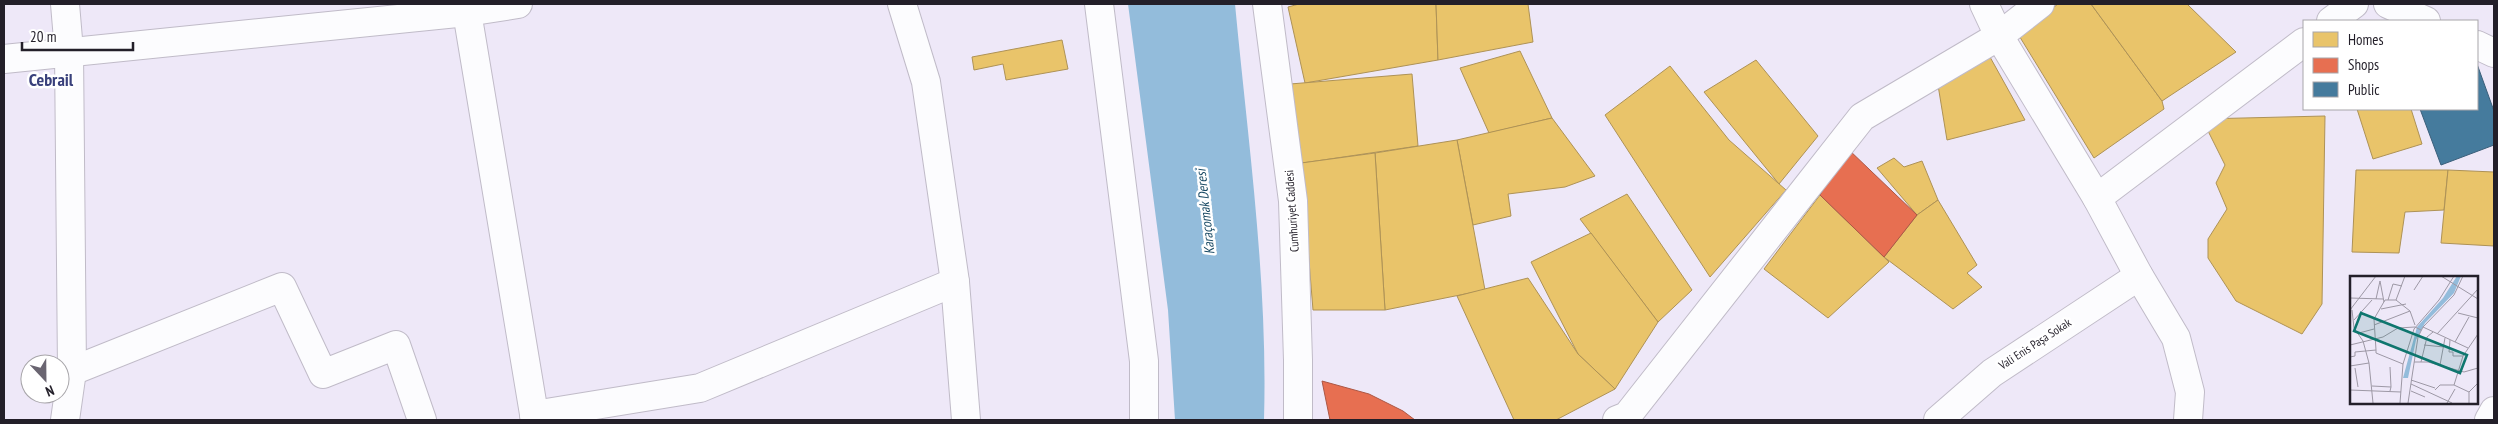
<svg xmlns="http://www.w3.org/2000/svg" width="2498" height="424" font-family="'PT Sans Narrow',sans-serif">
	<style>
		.water { fill: #93bcdb }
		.homes { fill: #e9c46a; stroke: #ae9256 }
		.shops { fill: #e76f51; stroke: #ac5745 }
		.public { fill: #457b9d; stroke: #3b5f7a }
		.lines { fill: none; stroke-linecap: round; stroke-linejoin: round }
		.street-casing { stroke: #c0bbc8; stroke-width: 30 }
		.primary-casing { stroke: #c0bbc8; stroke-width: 30 }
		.street { stroke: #fcfcfe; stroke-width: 28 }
		.primary { stroke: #fcfcfe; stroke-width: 28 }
		.labels { text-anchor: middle; stroke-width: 5; stroke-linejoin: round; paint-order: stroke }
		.street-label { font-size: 12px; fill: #231f29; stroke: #fff }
		.water-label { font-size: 14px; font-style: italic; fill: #1a4b65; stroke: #fff }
		.district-label { font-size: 18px; font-weight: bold; fill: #39407b; stroke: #fff }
		.inset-road { fill: none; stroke: #9d98a5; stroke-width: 1 }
		.view { fill: #0f766e; fill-opacity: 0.15; stroke: #0f766e; stroke-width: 2.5 }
		.inset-edge { fill: none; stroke: #231f29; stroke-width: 2.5 }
	</style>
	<rect width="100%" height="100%" fill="#eee8f8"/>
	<path class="water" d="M1128,4H1235C1248,142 1268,281 1264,420H1175L1168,310Z"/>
	<g class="homes">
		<path d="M1299,4H1436L1438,60L1305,83L1288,7Z"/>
		<path d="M1436,4H1528L1533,42L1438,60Z"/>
		<path d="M2058,4H2091L2162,101L2164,109L2094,158L2018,34Z"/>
		<path d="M2091,4H2187L2236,52L2162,101Z"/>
		<path d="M1062,40L1068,69L1006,80L1003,64L974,70L972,57Z"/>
		<path d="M1520,51L1552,118L1489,133L1460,68Z"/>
		<path d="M1990,57L2025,120L1947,140L1937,79Z"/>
		<path d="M1756,60L1818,136L1779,184L1704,92Z"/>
		<path d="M1670,66L1729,140L1786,190L1710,277L1605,115Z"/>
		<path d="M1412,74L1418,146L1289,165L1278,85Z"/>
		<path d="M2357,109H2411L2422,144L2373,159Z"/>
		<path d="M2325,116L2322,304L2302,334L2236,301L2208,258V239L2227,209L2216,183L2225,165L2202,119Z"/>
		<path d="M1552,118L1595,176L1565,187L1508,194L1511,216L1473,225L1457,140Z"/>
		<path d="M1457,140L1485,290L1385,310L1375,153Z"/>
		<path d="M1375,153L1385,310H1313L1301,163Z"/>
		<path d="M1894,158L1904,167L1922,161L1938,200L1917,215L1877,168Z"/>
		<path d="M2356,170H2448L2444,210L2405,212L2399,253L2352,252Z"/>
		<path d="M2448,170L2494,172V246L2441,243Z"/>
		<path d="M1627,194L1692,290L1658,322L1580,219Z"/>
		<path d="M1820,195L1889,262L1828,318L1764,269Z"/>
		<path d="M1938,200L1977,265L1967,273L1982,287L1953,309L1884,257L1917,215Z"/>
		<path d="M1591,233L1658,322L1615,389L1578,354L1531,262Z"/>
		<path d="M1528,278L1578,354L1615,389L1556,420H1514L1457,296Z"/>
	</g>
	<g class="shops">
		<path d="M1847,148L1917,215L1884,257L1820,195Z"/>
		<path d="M1322,381L1369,394L1403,411L1415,420H1330Z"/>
	</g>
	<path class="public" d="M2477,64L2494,111V145L2441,165L2420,109H2477Z"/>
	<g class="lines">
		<g class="street-casing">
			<g id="street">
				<path d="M902,4L926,82L955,282L966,420"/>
				<path d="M1984,4L1999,36L2097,198L2139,276L2176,338L2190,392L2188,420"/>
				<path d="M2388,4L2426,21"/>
				<path d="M467,12L535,420"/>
				<path d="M2331,21L2354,4"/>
				<path d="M2477,45L2494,53"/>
				<path d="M4,59L467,12L518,4"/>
				<path d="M2097,198L2304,42"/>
				<path d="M72,371L282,287L323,374L396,345L422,420"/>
				<path d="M534,415L700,388L955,282"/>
				<path d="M65,420L72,371L69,51L65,4"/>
				<path d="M1617,420L1627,416L1862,117L1999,36L2040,4"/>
				<path d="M1938,420L1992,373L2139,276"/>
				<path d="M2489,420L2494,411"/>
			</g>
		</g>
		<g class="primary-casing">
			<g id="primary">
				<path d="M1099,4L1144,361V420"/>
				<path d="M1267,4L1293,201L1298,360V420"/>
			</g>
		</g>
		<use href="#street" class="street"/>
		<use href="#primary" class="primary"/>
	</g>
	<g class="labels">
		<g class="street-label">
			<text transform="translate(1292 211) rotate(-94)" y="4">Cumhuriyet Caddesi</text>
			<text transform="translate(2035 344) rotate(-33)" y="4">Vali Enis Paşa Sokak</text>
		</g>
		<g class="water-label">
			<text transform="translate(1205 212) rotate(-96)" y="5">Karaçomak Deresi</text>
		</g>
		<g class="district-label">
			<text x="51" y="86">Cebrail</text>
		</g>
	</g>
	<g transform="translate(2350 276)">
		<rect width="128" height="128" fill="#eee8f8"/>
		<path d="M107,0H111L104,17L75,47L66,64L58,102H53L67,51L93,22Z" fill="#93bcdb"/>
		<path class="inset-road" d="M91,0L128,23M64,14L73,0M0,22L33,23M26,23L30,5L34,26M38,24L43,8L52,10M46,24L55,0M31,33L56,28M0,34L26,0M2,34L4,52L13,65L19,87L23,127M108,37L128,42M4,44L22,24M24,49L60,35M73,51L118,72M9,57L24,53M87,58L128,13M100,64L99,76H103V80H113M105,66L119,41M0,69L33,61L48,52L65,51L71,54M74,69L94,71M26,74L24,43L35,24H46L60,35L65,49M0,81L5,80V76L26,74V77L53,88M64,86H78L114,96L128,92M71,86L77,61L83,56M90,89L95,62M0,90L19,87M40,91L41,111M5,92L8,111M61,104L85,112M61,108L102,127M22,110L41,111L40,115M0,114L51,116M85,114L90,109H104M61,115L75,121M119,116L104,109L113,80L128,58M50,127L53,88L64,53L89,24L104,0M58,127L68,61L73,51L104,19L113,0M97,127L105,113M119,127V116L128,107"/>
		<path class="view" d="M11,37L117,79L110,97L4,55Z"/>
		<rect width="128" height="128" class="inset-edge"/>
	</g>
	<rect width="2498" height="424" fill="none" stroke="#231f29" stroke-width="10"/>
	<rect x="2303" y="20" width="175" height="90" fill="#ffffff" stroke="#a7a5a9"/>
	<rect x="2313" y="32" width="25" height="15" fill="#e9c46a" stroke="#a7a5a9"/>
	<text x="2348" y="45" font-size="15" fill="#231f29">Homes</text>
	<rect x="2313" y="58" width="25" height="15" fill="#e76f51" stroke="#a7a5a9"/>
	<text x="2348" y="70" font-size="15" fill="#231f29">Shops</text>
	<rect x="2313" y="82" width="25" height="15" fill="#457b9d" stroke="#a7a5a9"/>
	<text x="2348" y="95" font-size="15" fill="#231f29">Public</text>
	<g transform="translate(45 379) rotate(158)"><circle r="24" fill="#ffffff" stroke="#a7a5a9"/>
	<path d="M0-4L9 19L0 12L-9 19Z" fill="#6a6571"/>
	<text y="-8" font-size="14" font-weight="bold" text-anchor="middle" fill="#231f29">N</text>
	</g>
	<path d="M22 42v8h111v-8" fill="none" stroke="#231f29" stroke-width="2.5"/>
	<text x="30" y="42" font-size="15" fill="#231f29" stroke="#ffffff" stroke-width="4" paint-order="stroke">20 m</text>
</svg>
